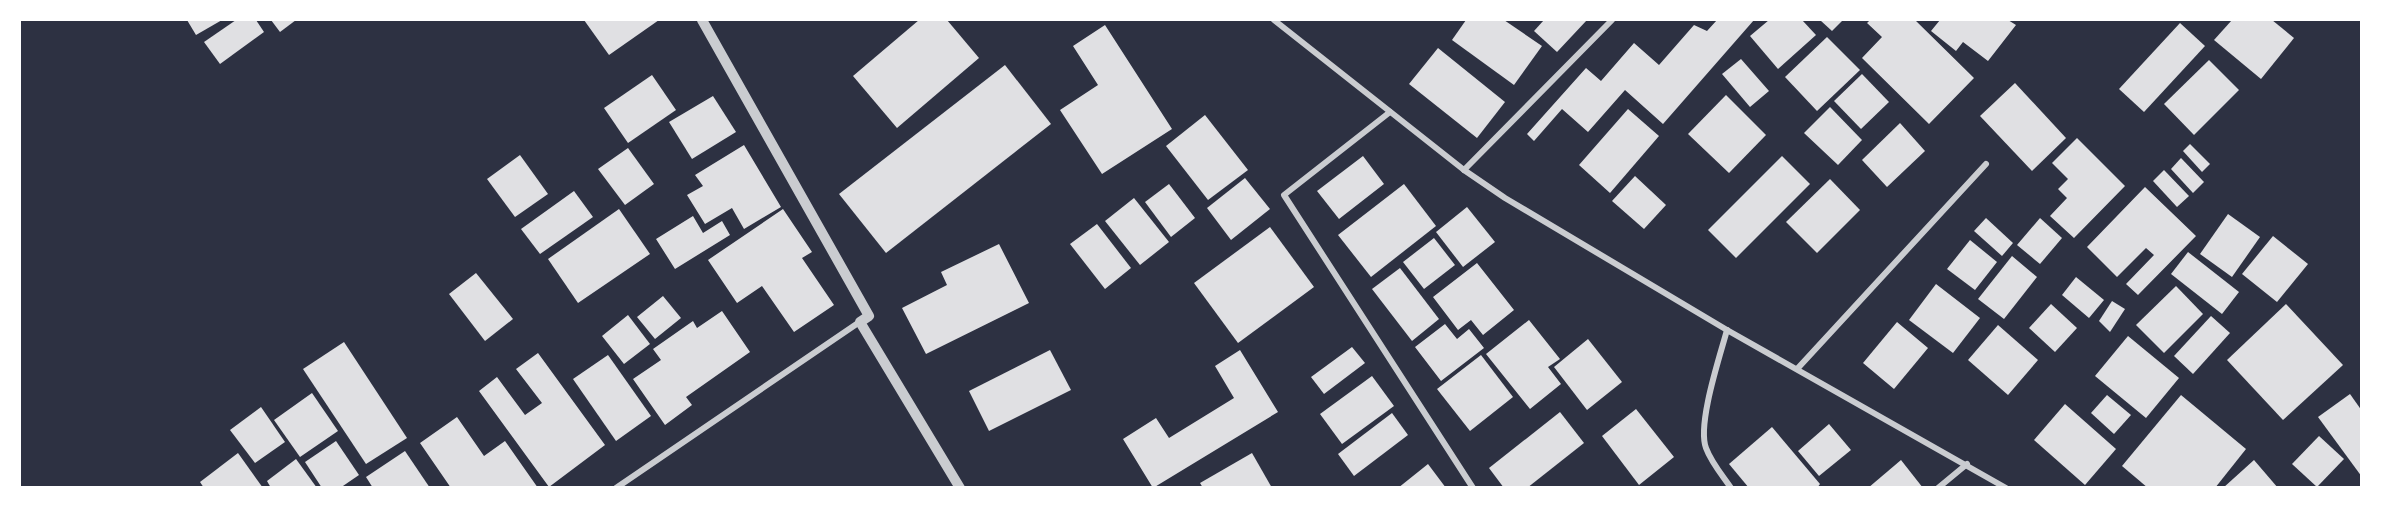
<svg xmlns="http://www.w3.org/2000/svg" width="2381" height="507" font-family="Inter,sans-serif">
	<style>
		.building { fill: #e0e0e3 }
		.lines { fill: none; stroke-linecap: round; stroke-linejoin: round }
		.minor { stroke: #caccd0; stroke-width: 6 }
		.tertiary { stroke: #caccd0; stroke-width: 10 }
	</style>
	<rect width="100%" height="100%" fill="#2d3142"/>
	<g class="building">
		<path d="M187,20H222L196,35Z"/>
		<path d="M236,20H256L264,32L220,64L204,42Z"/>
		<path d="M271,20H296L280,32Z"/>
		<path d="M584,20H659L609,55Z"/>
		<path d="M919,20H947L979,58L897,128L853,76Z"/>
		<path d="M1466,20H1504L1542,46L1514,85L1452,40Z"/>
		<path d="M1544,20H1587L1557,52L1534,31Z"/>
		<path d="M1717,20H1754L1663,124L1625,90L1588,132L1562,109L1534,141L1527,134L1586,68L1601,81L1634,43L1659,65L1694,25L1707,31Z"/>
		<path d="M1769,20H1802L1816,35L1778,69L1750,36Z"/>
		<path d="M1820,20H1843L1832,31Z"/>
		<path d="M1870,20H1915L1974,78L1929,124L1862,58L1882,37L1867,23Z"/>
		<path d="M1940,20H2008L2016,25L1988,61L1963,42L1956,51L1931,31Z"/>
		<path d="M2232,20H2272L2294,38L2261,79L2214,40Z"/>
		<path d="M2180,23L2205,46L2144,112L2119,89Z"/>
		<path d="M1105,25L1172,129L1102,174L1060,110L1098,85L1073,46Z"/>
		<path d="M1827,37L1860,70L1817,111L1785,77Z"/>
		<path d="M1438,48L1505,102L1477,138L1409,84Z"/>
		<path d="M1741,59L1769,91L1750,107L1722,74Z"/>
		<path d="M2209,60L2239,90L2194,135L2164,104Z"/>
		<path d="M1005,65L1051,124L886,253L839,194Z"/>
		<path d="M1862,74L1889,102L1861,129L1834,101Z"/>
		<path d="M652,75L676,110L628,143L604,108Z"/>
		<path d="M2015,83L2066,138L2032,171L1980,116Z"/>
		<path d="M1726,95L1766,135L1729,173L1688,134Z"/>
		<path d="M713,96L736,132L692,159L669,122Z"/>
		<path d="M1830,107L1862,140L1838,165L1804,133Z"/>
		<path d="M1628,109L1659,136L1610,193L1579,165Z"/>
		<path d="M1205,115L1248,170L1208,200L1166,146Z"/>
		<path d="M1900,123L1925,151L1887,187L1862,160Z"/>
		<path d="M2077,138L2125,186L2074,238L2050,216L2067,198L2058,189L2068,179L2052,163Z"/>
		<path d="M2190,144L2210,164L2202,172L2183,151Z"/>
		<path d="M744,145L781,207L744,229L732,208L705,224L687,195L703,186L695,175Z"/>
		<path d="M628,148L654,184L625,205L598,169Z"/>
		<path d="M520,155L548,194L515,217L487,179Z"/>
		<path d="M1363,156L1384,184L1339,219L1317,191Z"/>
		<path d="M1782,156L1810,184L1736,258L1708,230Z"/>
		<path d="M2181,158L2204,182L2193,193L2171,169Z"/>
		<path d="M2164,170L2189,196L2177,207L2153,181Z"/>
		<path d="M1635,176L1666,205L1644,229L1612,201Z"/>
		<path d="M1245,178L1270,209L1231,240L1207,208Z"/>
		<path d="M1830,179L1860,210L1817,253L1786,222Z"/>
		<path d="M1169,184L1195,218L1171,237L1145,202Z"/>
		<path d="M1404,184L1436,226L1371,277L1338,235Z"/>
		<path d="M2145,187L2196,236L2138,295L2126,284L2154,255L2146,248L2117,277L2087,247Z"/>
		<path d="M574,191L593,217L540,254L521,229Z"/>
		<path d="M1134,198L1169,242L1140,265L1105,221Z"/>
		<path d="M1467,207L1495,242L1463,267L1436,232Z"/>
		<path d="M619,209L650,254L578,303L548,259Z"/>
		<path d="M783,209L812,252L802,258L834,305L794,332L762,286L737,303L708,260Z"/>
		<path d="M2228,214L2260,237L2232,277L2200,254Z"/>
		<path d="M693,216L703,233L722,221L730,235L675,269L656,239Z"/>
		<path d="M1986,218L2013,243L2002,256L1974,231Z"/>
		<path d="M2040,218L2062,238L2040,264L2017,245Z"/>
		<path d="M1097,224L1131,268L1105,289L1070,244Z"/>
		<path d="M1270,227L1314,287L1238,343L1194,283Z"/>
		<path d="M2273,236L2308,264L2277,302L2242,274Z"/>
		<path d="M1434,238L1455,265L1424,289L1403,262Z"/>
		<path d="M1970,240L1997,262L1975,290L1947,269Z"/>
		<path d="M999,244L1029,303L926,354L902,308L947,285L941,272Z"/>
		<path d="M2188,252L2239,292L2222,314L2171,274Z"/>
		<path d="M2012,256L2037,277L2004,319L1978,299Z"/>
		<path d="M1477,263L1514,310L1483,335L1471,320L1458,330L1433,297Z"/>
		<path d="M1400,268L1439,319L1412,341L1372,289Z"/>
		<path d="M476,273L513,319L485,341L449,294Z"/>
		<path d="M2076,277L2104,300L2089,318L2062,295Z"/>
		<path d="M1936,284L1980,318L1953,353L1909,320Z"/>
		<path d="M2176,286L2203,314L2164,353L2136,325Z"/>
		<path d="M663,296L681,318L655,339L637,317Z"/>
		<path d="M2112,301L2125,309L2110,332L2099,321Z"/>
		<path d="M2051,304L2077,328L2055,352L2029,328Z"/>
		<path d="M2286,304L2343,365L2283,420L2227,360Z"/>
		<path d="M722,311L750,352L686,397L692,405L665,425L633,379L661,360L653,349L693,321L697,328Z"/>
		<path d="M628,315L650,344L624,364L602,336Z"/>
		<path d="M2211,316L2230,333L2193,374L2174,356Z"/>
		<path d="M1529,320L1560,359L1548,367L1561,384L1530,409L1486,354Z"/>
		<path d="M1897,322L1928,348L1894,389L1863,363Z"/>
		<path d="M1445,324L1457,339L1469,329L1484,348L1441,381L1415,347Z"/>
		<path d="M1998,325L2038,360L2008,395L1968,360Z"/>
		<path d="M2128,336L2179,378L2146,418L2095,376Z"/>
		<path d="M1588,339L1622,382L1587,410L1554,367Z"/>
		<path d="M344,342L407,438L366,464L303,369Z"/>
		<path d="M1352,347L1365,363L1324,394L1311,377Z"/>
		<path d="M1050,350L1071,390L989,431L969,391Z"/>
		<path d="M1240,350L1278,412L1153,488L1123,439L1156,418L1169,438L1234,398L1215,366Z"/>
		<path d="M538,353L605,445L549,487L479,391L497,377L525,415L542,403L516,369Z"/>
		<path d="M608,355L651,416L616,441L573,379Z"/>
		<path d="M1481,355L1513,397L1470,431L1437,389Z"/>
		<path d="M1372,376L1394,406L1342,444L1320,414Z"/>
		<path d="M312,393L338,431L300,457L274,420Z"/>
		<path d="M2350,394L2362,411V477L2318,417Z"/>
		<path d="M2107,395L2131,415L2114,434L2091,413Z"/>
		<path d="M2181,395L2246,449L2215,488H2148L2122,466Z"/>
		<path d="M2065,404L2116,449L2085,485L2034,440Z"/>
		<path d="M261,407L285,442L255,463L230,430Z"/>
		<path d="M1636,409L1674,457L1639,485L1602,436Z"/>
		<path d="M1560,412L1584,443L1527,488H1504L1489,468Z"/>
		<path d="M1392,413L1408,435L1354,476L1338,454Z"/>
		<path d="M457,417L484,456L505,441L538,488H451L420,443Z"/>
		<path d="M1829,424L1851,450L1819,476L1798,451Z"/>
		<path d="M1772,427L1820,484L1817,488H1749L1729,464Z"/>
		<path d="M2319,436L2344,459L2317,487L2292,464Z"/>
		<path d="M336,441L359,475L340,488H322L305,462Z"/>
		<path d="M405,451L430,488H373L366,477Z"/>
		<path d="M238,453L263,488H204L200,482Z"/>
		<path d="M1252,453L1272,488H1203L1200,483Z"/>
		<path d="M296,459L317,488H271L267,481Z"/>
		<path d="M1901,460L1923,488H1868Z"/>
		<path d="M2254,460L2278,488H2223Z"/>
		<path d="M1428,464L1446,488H1398Z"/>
	</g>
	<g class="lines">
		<g class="minor">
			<path d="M1274,20L1464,170L1505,198L1727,330L2006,488"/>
			<path d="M1390,112L1284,195L1473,488"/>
			<path d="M1464,170L1612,20"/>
			<path d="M1727,330C1720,356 1697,424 1706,448C1711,462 1722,475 1731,488"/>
			<path d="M1798,368L1986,164"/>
			<path d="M616,488L861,321"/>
			<path d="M1938,488L1967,464"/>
		</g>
		<path class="tertiary" d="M702,20L869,316L860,322L960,488"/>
	</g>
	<rect width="2381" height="507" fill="none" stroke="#ffffff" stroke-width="42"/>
</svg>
